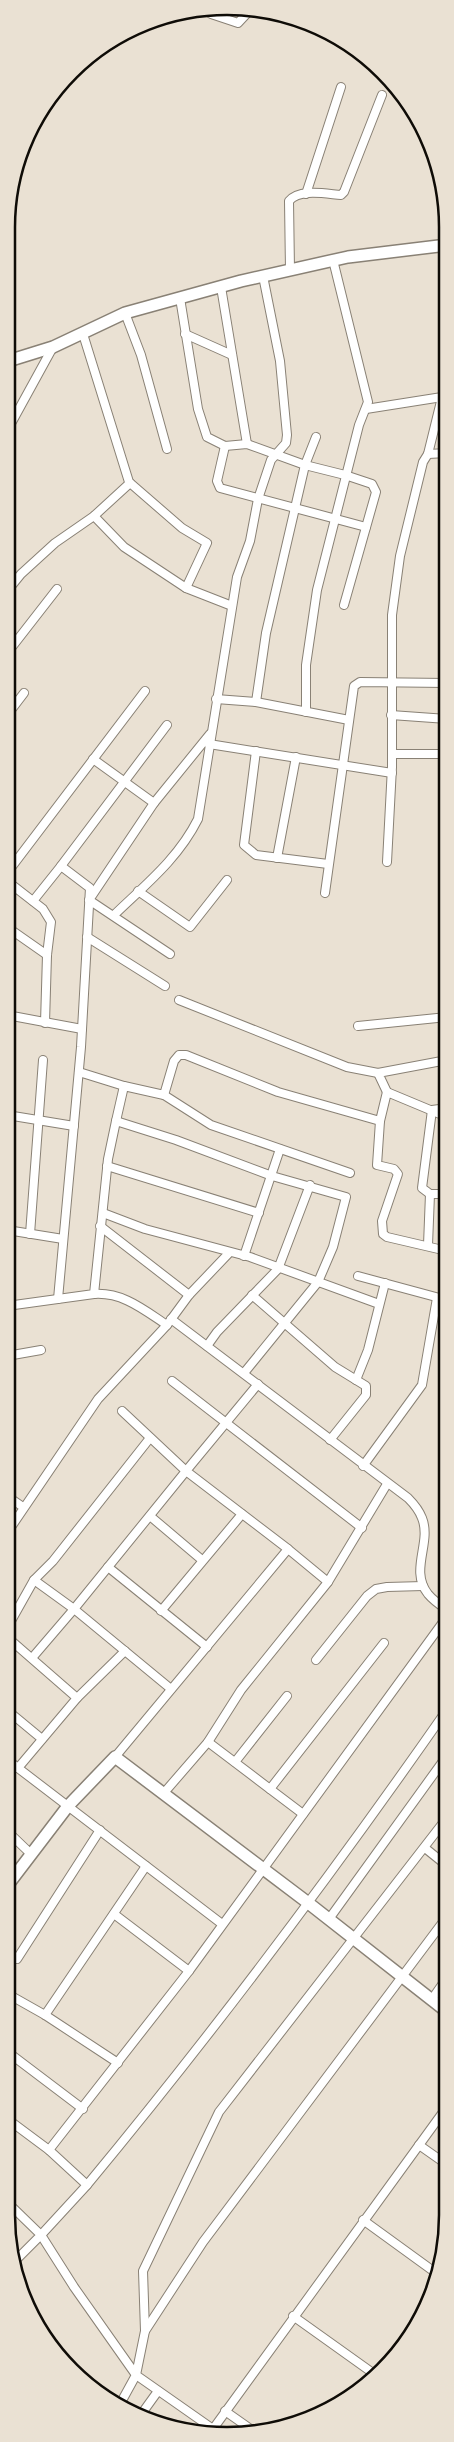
<svg xmlns="http://www.w3.org/2000/svg" width="454" height="2442" font-family="'Titillium Web',sans-serif">
	<style>
		.lines { fill: none; stroke-linecap: round; stroke-linejoin: round }
		.street-casing { stroke: #898175; stroke-width: 10 }
		.secondary-casing { stroke: #898175; stroke-width: 14 }
		.street { stroke: #fff; stroke-width: 8 }
		.secondary { stroke: #fff; stroke-width: 11 }
		.rim { fill: none; stroke: #0f0c07; stroke-width: 2.5 }
	</style>
	<rect width="100%" height="100%" fill="#eae1d3"/>
	<g class="lines">
		<g class="street-casing">
			<g id="street">
				<path d="M211,14L238,23L252,8"/>
				<path d="M306,194L341,87"/>
				<path d="M290,270L289,201C299,188 327,194 341,195L344,192L382,95"/>
				<path d="M221,287L247,444"/>
				<path d="M180,298L198,409L207,437L225,446L247,444L305,465L345,475L372,484L376,492L344,605"/>
				<path d="M125,313L141,355L167,449"/>
				<path d="M83,334L129,482L182,528L207,543L186,588"/>
				<path d="M185,334L232,355"/>
				<path d="M366,409L442,397"/>
				<path d="M8,429L53,347"/>
				<path d="M225,446L217,481L220,488L366,527"/>
				<path d="M428,454L447,377"/>
				<path d="M8,516V515"/>
				<path d="M94,516L124,547L186,588L232,606"/>
				<path d="M8,590L21,574L55,543L94,516L130,483"/>
				<path d="M8,652L57,589"/>
				<path d="M216,699L256,702L349,720"/>
				<path d="M256,702L266,633L305,465L316,437"/>
				<path d="M306,712V665L317,590L359,425L368,402L333,260"/>
				<path d="M8,714L24,693"/>
				<path d="M391,715L447,719"/>
				<path d="M209,744L392,773"/>
				<path d="M256,751L244,845L256,855L328,864"/>
				<path d="M392,754H447"/>
				<path d="M93,759L154,803L89,900L170,954"/>
				<path d="M154,803L210,734"/>
				<path d="M277,858L296,757"/>
				<path d="M387,862L392,767V615L400,556L423,462L428,454L447,453"/>
				<path d="M61,866L167,725"/>
				<path d="M7,873L145,691"/>
				<path d="M7,881L43,909L51,922L47,955L45,1023"/>
				<path d="M138,891L190,927L227,880"/>
				<path d="M325,893L354,686L360,682L447,683"/>
				<path d="M33,901L61,866L90,888L81,1047L58,1299"/>
				<path d="M114,915C145,885 178,859 198,819L237,577L250,541L258,499L271,460L286,443L287,435L280,361L263,276"/>
				<path d="M7,927L47,955"/>
				<path d="M87,937L165,986"/>
				<path d="M179,1000L347,1067L378,1073"/>
				<path d="M7,1015L82,1029"/>
				<path d="M358,1026L447,1017"/>
				<path d="M79,1072L124,1086"/>
				<path d="M387,1092L378,1073L447,1060"/>
				<path d="M164,1095L211,1125L350,1173"/>
				<path d="M7,1115L74,1126"/>
				<path d="M116,1121L124,1086L164,1095L174,1061L179,1055H186L278,1092L380,1121L387,1092L447,1117"/>
				<path d="M380,1121L377,1165L394,1169L398,1174L382,1221L383,1234L387,1237L447,1251"/>
				<path d="M107,1166L259,1213"/>
				<path d="M430,1194L422,1188L432,1110L447,1108"/>
				<path d="M103,1213L145,1229L250,1257L379,1304"/>
				<path d="M100,1226L189,1295"/>
				<path d="M7,1230L63,1239"/>
				<path d="M30,1234L43,1060"/>
				<path d="M428,1245L430,1194H447"/>
				<path d="M244,1256L280,1149"/>
				<path d="M358,1276L447,1300"/>
				<path d="M94,1294C123,1292 144,1310 167,1325"/>
				<path d="M252,1295L335,1367L366,1386V1395L330,1440"/>
				<path d="M7,1306L94,1294L108,1159L116,1121L176,1140L272,1176L346,1197L333,1247L318,1282L244,1373"/>
				<path d="M171,1319L408,1498C414,1504 419,1510 422,1518C432,1543 409,1570 428,1594C433,1600 440,1605 446,1609"/>
				<path d="M207,1346L217,1332L278,1269L310,1185"/>
				<path d="M7,1356L41,1350"/>
				<path d="M356,1380L368,1350L385,1283"/>
				<path d="M172,1381L362,1528"/>
				<path d="M258,1384L186,1471L288,1549"/>
				<path d="M122,1411L186,1471L74,1609L171,1689"/>
				<path d="M363,1466L422,1385L437,1298"/>
				<path d="M7,1496L23,1507"/>
				<path d="M150,1516L202,1560"/>
				<path d="M7,1533L98,1399L167,1325L189,1295L229,1253"/>
				<path d="M108,1567L207,1647"/>
				<path d="M161,1611L242,1514"/>
				<path d="M7,1628L34,1580L53,1561L150,1438"/>
				<path d="M7,1637L77,1698L18,1768L222,1924"/>
				<path d="M32,1658L74,1609L34,1580"/>
				<path d="M316,1660L367,1596L376,1589L387,1587L423,1586"/>
				<path d="M77,1698L125,1651"/>
				<path d="M7,1710L42,1739"/>
				<path d="M208,1742L303,1814"/>
				<path d="M115,1757L288,1549L328,1582L387,1484"/>
				<path d="M7,1759L18,1768"/>
				<path d="M235,1762L287,1696"/>
				<path d="M270,1789L384,1643"/>
				<path d="M163,1794L208,1742L241,1690L328,1582"/>
				<path d="M7,1831L31,1854"/>
				<path d="M425,1848L446,1865"/>
				<path d="M114,1914L189,1971"/>
				<path d="M329,1919L446,1757"/>
				<path d="M17,1959L100,1830"/>
				<path d="M6,1993L45,2015L118,2063"/>
				<path d="M432,1999L446,1979"/>
				<path d="M45,2015L146,1866"/>
				<path d="M13,2056L83,2109"/>
				<path d="M446,2108L213,2429L136,2375L145,2331L203,2242L446,1918"/>
				<path d="M6,2118L49,2150L87,2185L41,2235L74,2287L136,2375L119,2406"/>
				<path d="M419,2145L446,2164"/>
				<path d="M49,2150L189,1971L446,1618"/>
				<path d="M87,2185C213,2033 333,1873 446,1711"/>
				<path d="M6,2201L41,2235L15,2261"/>
				<path d="M363,2220L436,2273"/>
				<path d="M293,2316L377,2376"/>
				<path d="M145,2331L143,2271L219,2112L446,1819"/>
				<path d="M225,2411L252,2430"/>
				<path d="M140,2416L158,2391"/>
			</g>
		</g>
		<g class="secondary-casing">
			<g id="secondary">
				<path d="M8,361L53,347L125,313L241,281L348,257L447,245"/>
				<path d="M7,1886L68,1806L115,1757L307,1902L446,2011"/>
			</g>
		</g>
		<use href="#street" class="street"/>
		<use href="#secondary" class="secondary"/>
	</g>
	<path d="M0 0H454V2442H0ZM227 15H227A212 212 0 0 1 439 227V2215A212 212 0 0 1 227 2427H227A212 212 0 0 1 15 2215V227A212 212 0 0 1 227 15Z" fill="#eae1d3" fill-rule="evenodd"/>
	<path class="rim" d="M227 15H227A212 212 0 0 1 439 227V2215A212 212 0 0 1 227 2427H227A212 212 0 0 1 15 2215V227A212 212 0 0 1 227 15Z"/>
</svg>
